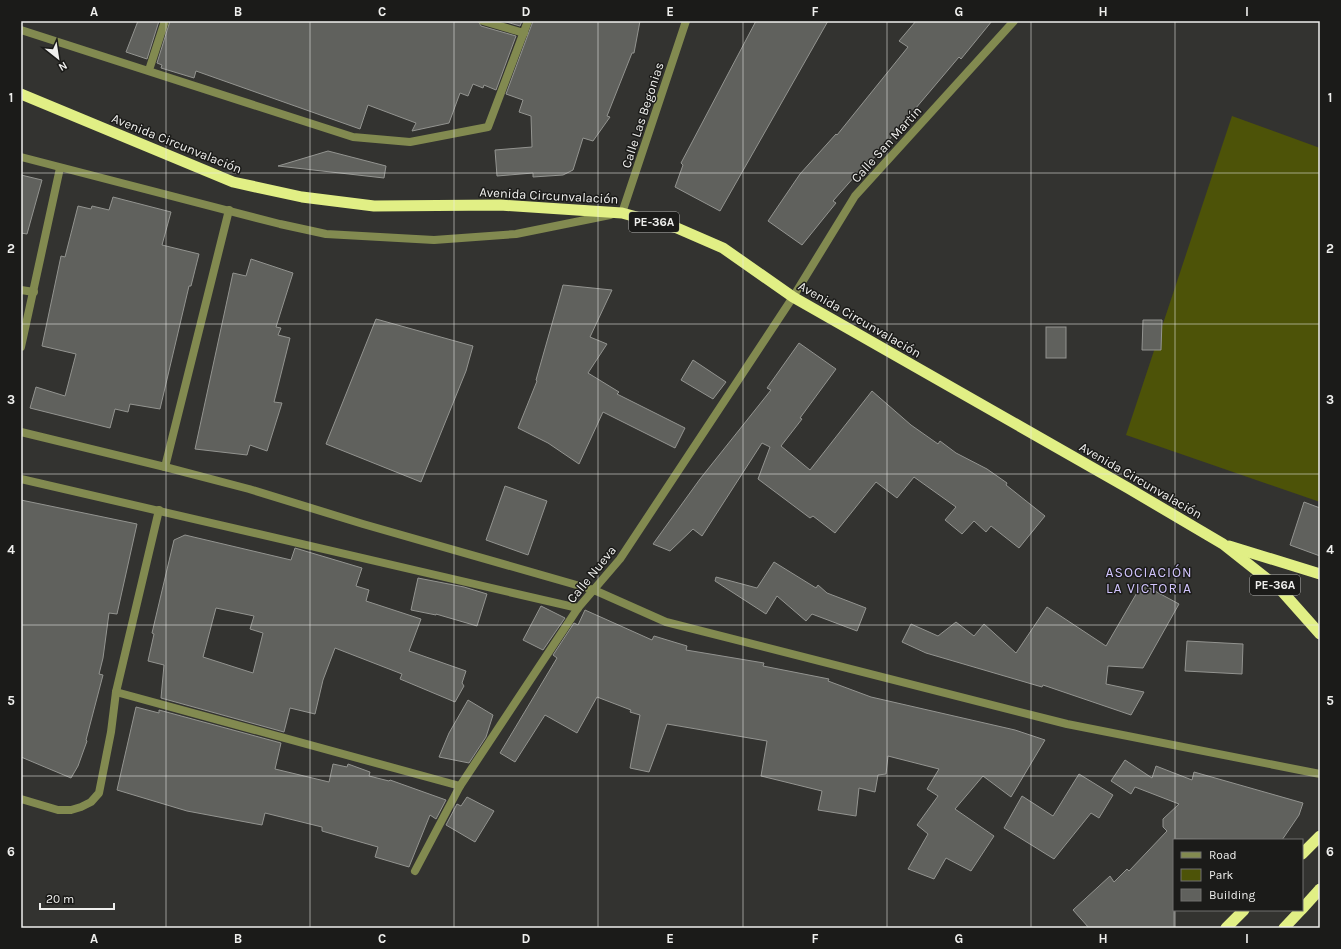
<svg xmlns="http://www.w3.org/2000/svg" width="1341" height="949" font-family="Karla,sans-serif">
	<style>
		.green { fill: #4d5308 }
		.building { fill: #60615d; stroke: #939490; fill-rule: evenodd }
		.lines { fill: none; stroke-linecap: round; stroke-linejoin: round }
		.minor { stroke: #828a50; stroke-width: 8 }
		.tertiary { stroke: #828a50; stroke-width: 8 }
		.trunk { stroke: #e1ef85; stroke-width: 11 }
		.grid { fill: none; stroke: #efefed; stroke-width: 1; stroke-opacity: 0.55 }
		.labels { text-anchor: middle; stroke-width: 3; stroke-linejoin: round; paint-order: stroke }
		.shield { fill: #1b1b19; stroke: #afafad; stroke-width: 1 }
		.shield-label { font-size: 12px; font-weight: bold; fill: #efefed }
		.street-label { font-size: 13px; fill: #efefed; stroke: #1b1b19 }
		.neighbourhood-label { font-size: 14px; letter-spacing: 1px; fill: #d1c4fd; stroke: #1b1b19 }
		.neatline { fill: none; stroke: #efefed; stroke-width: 1.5 }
		.grid-label { font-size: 13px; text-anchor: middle; font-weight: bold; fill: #efefed }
	</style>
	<rect width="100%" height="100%" fill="#333330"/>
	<path class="green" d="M1232,116L1320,148V502L1126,435Z"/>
	<g class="building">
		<path d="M138,21H159L147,59L126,52Z"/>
		<path d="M170,21H478L481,26L516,36L496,90L484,85L483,88L473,84L468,96L460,93L449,123L412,131L416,123L368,105L360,129L196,71L194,78L161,68L162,65L157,63Z"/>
		<path d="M503,21H522L520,26Z"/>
		<path d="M533,21H640L634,53H632L607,116L610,117L593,141L583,138L573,170L563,175L533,177V173L497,176L495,150L532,147L531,116L519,112L523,100L506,94Z"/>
		<path d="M756,21H828L720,211L675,187L683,165L681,163Z"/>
		<path d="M916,21H992L961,59L959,57L872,160L870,159L833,201L836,203L802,245L768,221L800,174L836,134L837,135L908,47L899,41Z"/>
		<path d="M328,151L386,166L384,178L278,166Z"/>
		<path d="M21,175L42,180L27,234L21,233Z"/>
		<path d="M113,197L171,212L162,245L199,254L191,286H189L160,409L130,404L128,412L115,409L110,428L30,408L36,387L65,396L76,354L42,346L61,256L65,257L78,206L91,209L92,206L109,210Z"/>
		<path d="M251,259L293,273L276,327L281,328L278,335L290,338L274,402L282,403L267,451L250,445L247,455L195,449L233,273L246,276Z"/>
		<path d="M563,285L612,290L590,337L607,344L588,373L619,392L617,394L685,428L675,448L603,412L579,464L548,443L518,428L537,381L536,380Z"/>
		<path d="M376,319L473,346L466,371L421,482L326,444Z"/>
		<path d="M1143,320H1162L1161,350H1142Z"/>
		<rect x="1046" y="327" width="20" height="31"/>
		<path d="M799,343L836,369L800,418L802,419L781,446L810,470L872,391L911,425L938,444L940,441L956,453L987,469L1007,483L1006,485L1045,516L1019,548L991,526L986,532L974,521L962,534L945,520L956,507L914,477L897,498L876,482L835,533L813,516L810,518L758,479L770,447L762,443L702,536L693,529L670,551L653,544L700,479L771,390L767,388Z"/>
		<path d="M693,360L726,382L713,399L681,380Z"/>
		<path d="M505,486L547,501L528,555L486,540Z"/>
		<path d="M21,500L137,524L117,614L109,613L103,658L99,674L103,675L86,740L87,741L78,766L71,778L21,757Z"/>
		<path d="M1304,502L1320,508V556L1290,545Z"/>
		<path d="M185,535L291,560L295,548L362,568L356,586L369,590L366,601L421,619L409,651L466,671L462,683L464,686L455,702L400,679L402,674L335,648L323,680L315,714L290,708L284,732L161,698L164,665L148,661L154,634L152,633L174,540ZM216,608L254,616L250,629L263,633L253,673L203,657Z"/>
		<path d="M774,562L816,588L818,585L827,593L866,608L857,631L812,614L806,621L777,596L766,614L715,581L716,577L757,588Z"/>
		<path d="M418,578L464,587L487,594L477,626L436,614V615L411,610Z"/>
		<path d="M1142,584L1179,604L1143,668L1108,666L1106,684L1144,692L1131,715L1043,685L1042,687L926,653L902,642L911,624L938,636L956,622L974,636L984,624L1016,653L1047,607L1106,646Z"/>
		<path d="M541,606L565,618L543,650L523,640Z"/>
		<path d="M585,610L652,640L654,636L687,646L686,650L764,663L763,666L829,679L828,681L871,697L1015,730L1045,740L1011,797L983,776L955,809L994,836L971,871L946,858L934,879L908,869L928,834L917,825L938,796L927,789L939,769L888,756L886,774L878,775L875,792L859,788L856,816L818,810L822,791L761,776L767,741L667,724L649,772L630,768L640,715L630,712L631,710L597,697L577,733L545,715L515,762L500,753L557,658L553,655L574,623L578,625Z"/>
		<path d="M1187,641L1243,644L1242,674L1185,671Z"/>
		<path d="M468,700L493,715L486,737L469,763L439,757L449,733Z"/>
		<path d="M136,707L159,713V710L281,743L275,769L329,782L333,764L347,767L348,764L370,772L369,776L389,781L390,780L446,800L436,819L430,815L409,867L375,857L378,847L322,831V827L265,813L262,825L187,811L117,790Z"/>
		<path d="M1125,760L1152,778L1156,766L1192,780L1194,772L1303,803L1299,815L1282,840L1174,839V928H1089L1073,910L1110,876L1114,882L1127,869L1129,871L1167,831L1163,827V819L1179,804L1135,787L1131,794L1111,781Z"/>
		<path d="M1079,774L1113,795L1099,818L1091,813L1054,859L1004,828L1022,796L1053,816Z"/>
		<path d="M467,797L494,811L475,842L446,825L457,804L461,806Z"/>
	</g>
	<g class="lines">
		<g class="minor">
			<path d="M483,21L524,33"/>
			<path d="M21,30L353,137L410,142L488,127L528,21"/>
			<path d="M149,70L165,21"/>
			<path d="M21,157L280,224L326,234L434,240L516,234L610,215"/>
			<path d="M21,290L34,292"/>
			<path d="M21,347L60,168"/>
			<path d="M21,432L165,467L249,489L363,524L594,590L666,622L1067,724L1320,774"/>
			<path d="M165,467L229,210"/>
			<path d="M21,479L578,608"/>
			<path d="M116,692L460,786"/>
			<path d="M21,799L58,810H71L81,807L91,802L99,793L111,732L116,692L159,510"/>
			<path d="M415,871L460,786L578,608L620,559L793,297L855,196L1014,21"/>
		</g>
		<path class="tertiary" d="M622,213L686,21"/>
		<g class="trunk">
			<path d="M21,94L233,182L302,197L374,206L500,205L622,213L677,228L723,248L793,297L1128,488L1223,544L1280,589L1320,634"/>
			<path d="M1229,546L1320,574"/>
			<path d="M1302,854L1320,836"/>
			<path d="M1302,909L1320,889"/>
			<path d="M1226,928L1244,910"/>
			<path d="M1284,928L1301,910"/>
		</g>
	</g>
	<path class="grid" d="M166,21V928M310,21V928M454,21V928M598,21V928M743,21V928M887,21V928M1031,21V928M1175,21V840M21,173H1320M21,324H1320M21,474H1320M21,625H1320M21,776H1320M1175,910V928"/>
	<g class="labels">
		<g class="shield">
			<rect x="629" y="212" width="50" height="20" rx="3"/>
			<rect x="1250" y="575" width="50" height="20" rx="3"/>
		</g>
		<g class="shield-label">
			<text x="654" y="226">PE-36A</text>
			<text x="1275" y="589">PE-36A</text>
		</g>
		<g class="street-label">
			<text transform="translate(642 115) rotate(-72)" y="5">Calle Las Begonias</text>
			<text transform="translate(177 143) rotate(22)" y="5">Avenida Circunvalación</text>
			<text transform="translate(886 144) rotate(-48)" y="5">Calle San Martín</text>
			<text transform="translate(549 195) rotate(3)" y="5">Avenida Circunvalación</text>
			<text transform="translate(860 319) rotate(30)" y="5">Avenida Circunvalación</text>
			<text transform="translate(1141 480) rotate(30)" y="5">Avenida Circunvalación</text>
			<text transform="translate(591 574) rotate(-51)" y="5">Calle Nueva</text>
		</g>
		<g class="neighbourhood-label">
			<text x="1149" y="577">ASOCIACIÓN<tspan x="1149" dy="16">LA VICTORIA</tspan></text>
		</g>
	</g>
	<rect width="1341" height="949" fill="none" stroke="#1b1b19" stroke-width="44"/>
	<rect x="1173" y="839" width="130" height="72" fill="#1b1b19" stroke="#70706e"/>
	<rect x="1181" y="852" width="20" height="6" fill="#828a50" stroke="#70706e"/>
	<text x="1209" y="859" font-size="12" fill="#efefed">Road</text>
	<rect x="1181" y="869" width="20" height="12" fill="#4d5308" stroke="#70706e"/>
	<text x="1209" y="879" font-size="12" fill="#efefed">Park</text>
	<rect x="1181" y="889" width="20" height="12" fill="#60615d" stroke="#70706e"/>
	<text x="1209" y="899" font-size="12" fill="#efefed">Building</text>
	<g transform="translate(58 58) rotate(150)" stroke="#1b1b19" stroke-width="3" paint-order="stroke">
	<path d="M0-3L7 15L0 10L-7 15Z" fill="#efefed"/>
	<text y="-6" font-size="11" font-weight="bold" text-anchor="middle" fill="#efefed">N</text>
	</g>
	<path d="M40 903v6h74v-6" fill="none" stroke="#efefed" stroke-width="2"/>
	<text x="46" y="903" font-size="12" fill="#efefed" stroke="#1b1b19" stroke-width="3" paint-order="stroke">20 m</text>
	<rect x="22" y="22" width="1297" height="905" class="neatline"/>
	<g class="grid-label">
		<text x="94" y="16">A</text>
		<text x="238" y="16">B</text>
		<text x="382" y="16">C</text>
		<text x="526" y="16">D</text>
		<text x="670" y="16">E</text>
		<text x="815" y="16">F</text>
		<text x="959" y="16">G</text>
		<text x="1103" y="16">H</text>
		<text x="1247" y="16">I</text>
		<text x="11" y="102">1</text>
		<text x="1330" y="102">1</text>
		<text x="11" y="253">2</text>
		<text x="1330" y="253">2</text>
		<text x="11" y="404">3</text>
		<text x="1330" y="404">3</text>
		<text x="11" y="554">4</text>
		<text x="1330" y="554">4</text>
		<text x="11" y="705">5</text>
		<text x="1330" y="705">5</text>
		<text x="11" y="856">6</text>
		<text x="1330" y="856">6</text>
		<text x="94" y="943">A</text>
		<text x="238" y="943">B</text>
		<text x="382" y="943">C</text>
		<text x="526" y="943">D</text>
		<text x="670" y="943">E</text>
		<text x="815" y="943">F</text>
		<text x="959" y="943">G</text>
		<text x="1103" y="943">H</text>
		<text x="1247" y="943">I</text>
	</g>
</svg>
